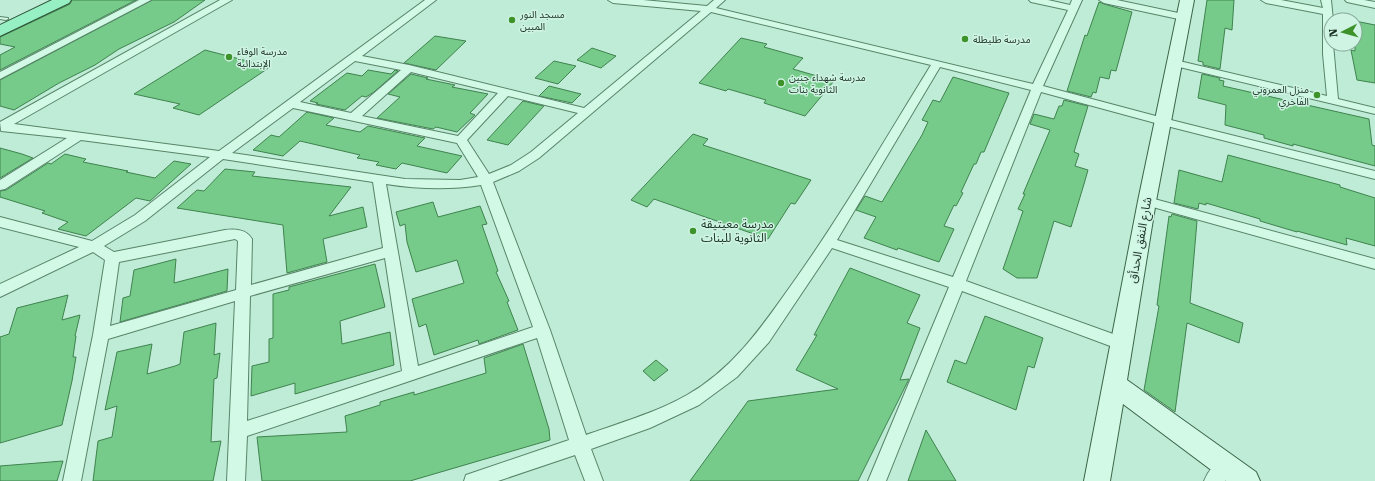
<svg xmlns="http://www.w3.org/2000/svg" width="1375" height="481" font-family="'Roboto Serif','Noto Sans Arabic',serif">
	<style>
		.building { fill: #76ca8a; stroke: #3f834e }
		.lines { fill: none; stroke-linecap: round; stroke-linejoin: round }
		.lane-casing { stroke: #588568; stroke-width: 2 }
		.street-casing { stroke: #588568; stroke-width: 2 }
		.secondary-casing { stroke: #3c6649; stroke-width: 2 }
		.primary-casing { stroke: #2d5237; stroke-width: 2 }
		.lane { fill: #d2f8e6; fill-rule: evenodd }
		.street { fill: #d2f8e6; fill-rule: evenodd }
		.secondary { fill: #d2f8e6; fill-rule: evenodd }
		.primary { fill: #97f0c4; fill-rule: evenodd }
		.poi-dot { fill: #3d922a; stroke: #cff4e3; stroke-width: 1.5 }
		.labels { text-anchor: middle; stroke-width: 3; stroke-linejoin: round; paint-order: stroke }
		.far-poi-label { font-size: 10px; fill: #1c3424; stroke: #cff4e3; text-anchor: start }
		.poi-label { font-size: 12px; fill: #1c3424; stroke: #cff4e3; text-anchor: start }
		.street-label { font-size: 12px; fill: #1c3424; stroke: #cff4e3 }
	</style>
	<rect width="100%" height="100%" fill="#bfecd7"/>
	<g class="building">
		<path d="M72,0H136L0,70V55L15,47L0,44V37L70,4Z"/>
		<path d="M152,0H205L174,22L119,49L95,65L59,83L14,110L0,106V80Z"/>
		<path d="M1207,0H1234L1232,30L1225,28L1220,69L1203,65V62L1198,61Z"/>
		<path d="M1099,2L1104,4L1132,12L1116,71L1111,70L1109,79L1100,77L1096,93L1093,92L1091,97L1067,91L1085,35L1087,36Z"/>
		<path d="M1355,21L1375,25V83L1357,80L1351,50L1355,51Z"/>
		<path d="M435,36L466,41L436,70L404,63Z"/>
		<path d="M741,38L767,44L764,47L803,58L793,69L834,81L805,116L764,103L766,100L728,89L726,91L699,83Z"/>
		<path d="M592,48L616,56L601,68L577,60Z"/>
		<path d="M205,50L270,67L199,115L173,108L180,104L134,94Z"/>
		<path d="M554,61L576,66L558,84L535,78Z"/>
		<path d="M368,70L391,74L395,70L398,71L374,92L366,97L362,96L345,110L316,104L318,103L310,101L347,73L362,76Z"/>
		<path d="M411,74L428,78L426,79L455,85L452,87L488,94L470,113L475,115L457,132L436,127L433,129L377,118L400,97L388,94Z"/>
		<path d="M1202,74L1220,78L1219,80L1224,81L1223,86L1369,119L1372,145L1375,146V166L1293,144V146L1264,138V135L1225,125L1226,105L1198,98Z"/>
		<path d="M953,77L1009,93L984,152H981L976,164H974L961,192L963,193L956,206L954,205L944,226L954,229L939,262L898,248L897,250L864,238L876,217L856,210L865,196L882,202L922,135L928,122L922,120L933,100L940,102Z"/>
		<path d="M549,86L581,94L572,103L539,96Z"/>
		<path d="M1064,100L1088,106L1074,152L1079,154L1075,166L1088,170L1084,184L1071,227L1054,221L1037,278H1017L1003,269L1023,211L1018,209L1025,194H1023L1050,130L1030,124L1034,114L1054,119L1059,106H1062Z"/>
		<path d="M523,101L544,106L508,145L487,140Z"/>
		<path d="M307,112L334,118L326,125L360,132L368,126L425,138L417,146L462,156L447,173L402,163L396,169L376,165L379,162L357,158L360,155L300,141L283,156L253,150L271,135L279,137Z"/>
		<path d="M693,134L708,139L703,145L811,180L795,204L791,203L768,239L654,199L647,207L631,200Z"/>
		<path d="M0,148L22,154L33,158L0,178Z"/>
		<path d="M65,154L86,159L83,162L128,171L126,172L155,178L174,161L191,164L150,201L136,198L86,236L58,229L68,222L42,213L45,211L0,197V191L6,190L48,163L51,164Z"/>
		<path d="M1228,155L1340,185V187L1375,198V246L1346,238L1347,245L1297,231V232L1260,221V219L1206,203V205L1199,203L1198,209L1174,203L1179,170L1222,182Z"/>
		<path d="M225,169L255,172L252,176L351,187L329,216L363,207L367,227L323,239L327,262L287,273L283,225L177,208L197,190L204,191Z"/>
		<path d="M433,202L438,217L480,206L487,224L482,225L498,271L496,272L509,301L507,302L518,330L479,344L478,340L434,355L426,324L419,327L412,299L464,283L457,260L416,272L407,242L405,224L400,226L396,212Z"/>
		<path d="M1172,214L1197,221L1190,303L1243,323L1239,343L1187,323L1175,412L1144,390L1159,306L1157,305L1169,216L1171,217Z"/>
		<path d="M176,259L174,283L228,269L227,291L120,322L123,298L130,296L134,270Z"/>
		<path d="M375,264L385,307L340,321L342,344L390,332L394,365L295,394V383L251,396L252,366L269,362V339L273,338V294L289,290V287Z"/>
		<path d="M850,268L920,295L907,323L920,328L900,380L909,379L858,481H690L748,401L838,389L796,370L817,335H814Z"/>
		<path d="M68,295L62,320L80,315L75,336H76L73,357H76L72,381L62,425L0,443V337L9,334L17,308Z"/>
		<path d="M985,316L1043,338L1034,368L1028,366L1016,410L947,382L955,360L966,364Z"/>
		<path d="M216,323L214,355L220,353L217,378L214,379L211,442L221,441L213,481H93L98,441L112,437L117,406L105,410L117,352L152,344L147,374L175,366L180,364L184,332Z"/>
		<path d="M523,344L549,429L550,440L410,481H262L257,437L347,432L345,416L380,405V402L414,392V395L486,373L484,358Z"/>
		<path d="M656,360L668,370L654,381L643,371Z"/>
		<path d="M926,430L956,481H908Z"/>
		<path d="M63,461L57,481H0V466Z"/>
	</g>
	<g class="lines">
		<g class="lane-casing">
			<path id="lane" d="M0,17L8,18V19L6,20L0,19Z"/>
		</g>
		<g class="street-casing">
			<g id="street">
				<path d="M139,0H151L0,79V72Z"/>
				<path d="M220,0H232L14,124L219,151L425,0H436L362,56L409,65L584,108L701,11L613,3L608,0H643L707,6L714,0H725L716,8L1033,84L1068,10L1031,2L1029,0H1048L1070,5L1072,0H1082L1043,86L1167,119L1375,171V179L1159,124L1041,92L966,281L1127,339L1129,344L1127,349L1121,350L962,291L886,481H868L949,287L832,248L769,342L737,377L699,405L650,428L591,449L603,481H585L575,455L498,481H464L466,475L569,440L537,338L247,436L245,481H227L235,301L108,339L81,481H63L93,335L105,260L93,252L0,297V284L79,247L0,227V217L92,241L135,215L210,157L81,140L5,189L0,190V180L67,138L1,131L0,122ZM711,12L931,65C887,136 845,209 797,277C765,322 736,367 687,395C655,413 620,423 586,435L550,330L493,182L519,171L539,158ZM355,61L401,70L351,113L300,102ZM940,67L1031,90L953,277L837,240ZM411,72L498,93L458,136L362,116ZM508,96L578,113L531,152L511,165L489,174L467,140ZM293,108L457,143L478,177L460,180L405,179L232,153ZM223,159L373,182L383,248L251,285L252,239C246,229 235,229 225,230L114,252L104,246L145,221ZM386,184C418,189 450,190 481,185L533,327L418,366ZM235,239L238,241L236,290L110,326L119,262ZM385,258L402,371L247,421L250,296Z"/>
				<path d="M1099,0H1117L1183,14L1188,17L1183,20L1104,3Z"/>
				<path d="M1261,0H1281L1323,8L1321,0H1331L1333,20H1331V44H1333L1338,99L1375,108V114L1171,65L1170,63L1171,61L1175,60L1327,96L1323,54V14L1266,3Z"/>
				<path d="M1345,0H1364L1375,2V8L1347,2Z"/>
				<path d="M1147,197L1375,259V269L1142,204L1140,201L1142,198Z"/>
				<path d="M1226,458L1233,460L1235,466L1225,481H1204C1208,471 1216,461 1226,458Z"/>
			</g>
		</g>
		<g class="secondary-casing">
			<path id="secondary" d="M1180,0H1194L1156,201L1127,380L1256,472L1260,481H1226L1123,404L1110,481H1084L1138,201Z"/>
		</g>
		<g class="primary-casing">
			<path id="primary" d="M52,0H71L69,3L0,36V25Z"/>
		</g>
		<use href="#lane" class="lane"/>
		<use href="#street" class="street"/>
		<use href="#secondary" class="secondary"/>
		<use href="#primary" class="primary"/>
	</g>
	<g class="poi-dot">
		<circle cx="512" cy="20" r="4"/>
		<circle cx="965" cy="39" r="4"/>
		<circle cx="229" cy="57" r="4"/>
		<circle cx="781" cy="83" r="4"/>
		<circle cx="1317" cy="95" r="4"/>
		<circle cx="693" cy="231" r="4"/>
	</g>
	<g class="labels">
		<g class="far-poi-label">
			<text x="520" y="18">مسجد النور<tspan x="520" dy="12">المبين</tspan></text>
			<text x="973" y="43">مدرسة طليطلة</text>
			<text x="237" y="55">مدرسة الوفاء<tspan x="237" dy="12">الإبتدائية</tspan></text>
			<text x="789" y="81">مدرسة شهداء جنين<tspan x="789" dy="12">الثانوية بنات</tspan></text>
			<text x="1309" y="93" text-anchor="end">منزل العمروني<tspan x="1309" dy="12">الفاخري</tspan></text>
		</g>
		<g class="poi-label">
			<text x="701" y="228">مدرسة معيتيقة<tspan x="701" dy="14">الثانوية للبنات</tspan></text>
		</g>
		<g class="street-label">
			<text transform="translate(1140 240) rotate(-80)" y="4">شارع النفق الحدأق</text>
		</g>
	</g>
	<g transform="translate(1343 32) rotate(264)"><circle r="19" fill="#cff4e3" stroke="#87a797"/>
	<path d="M0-3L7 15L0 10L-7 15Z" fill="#3d922a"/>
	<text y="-6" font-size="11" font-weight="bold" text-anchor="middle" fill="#1c3424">N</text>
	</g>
</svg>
